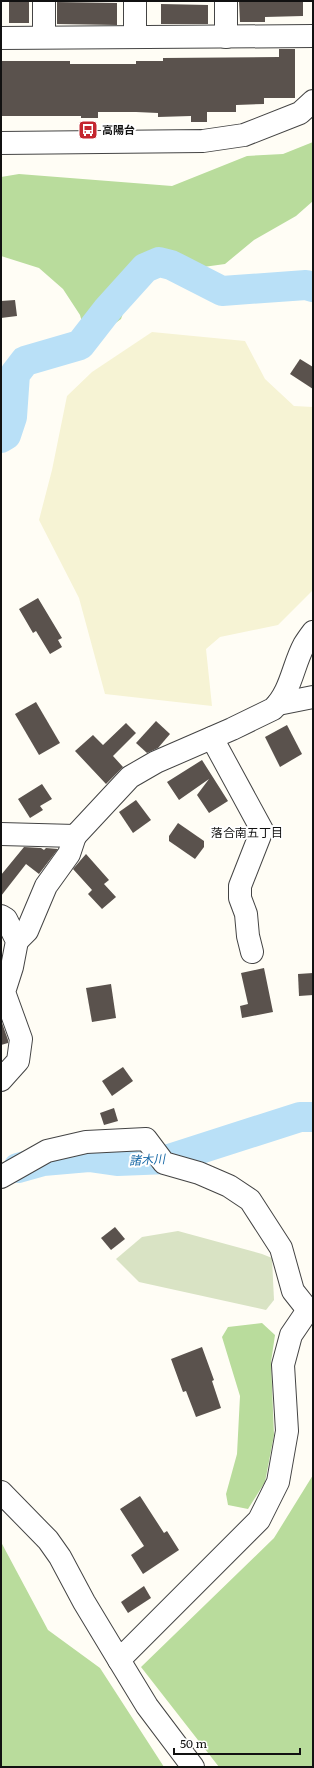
<svg xmlns="http://www.w3.org/2000/svg" width="314" height="1768" font-family="Literata,'Noto Sans JP',serif">
	<style>
		.farmland { fill: #f6f3d4 }
		.forest { fill: #b9dc9c }
		.cemetery { fill: #d9e3c4 }
		.lines { fill: none; stroke-linecap: round; stroke-linejoin: round }
		.river { stroke: #b9e0f7; stroke-width: 30 }
		.building { fill: #5a524d }
		.minor-casing { stroke: #444; stroke-width: 24 }
		.minor { stroke: #fff; stroke-width: 22 }
		.labels { text-anchor: middle; stroke-width: 4; stroke-linejoin: round; paint-order: stroke }
		.poi-label { font-size: 11px; font-weight: bold; fill: #111; stroke: #fff; text-anchor: start }
		.neighbourhood-label { font-size: 12px; fill: #111; stroke: #fff }
		.water-label { font-size: 12px; font-style: italic; fill: #1768a6; stroke: #fff }
	</style>
	<rect width="100%" height="100%" fill="#fffdf5"/>
	<path class="farmland" d="M152,332L245,341L265,379L294,406L313,407V590L278,625L220,637L206,649L212,706L105,694L79,598L39,520L52,470L67,396L92,372Z"/>
	<g class="forest">
		<path d="M313,142V201L296,216L254,240L225,264L189,269L160,255L141,262L121,319L98,336H86L80,315L63,289L39,268L1,256V177L19,174L172,186L247,156L283,154Z"/>
		<path d="M262,1323L275,1335L271,1362L274,1435L265,1482L248,1509L228,1505L226,1494L237,1454L240,1396L222,1337L228,1327Z"/>
		<path d="M313,1475V1767H219L141,1667L274,1538Z"/>
		<path d="M1,1542L48,1630L100,1668L164,1767H1Z"/>
	</g>
	<path class="cemetery" d="M178,1231L262,1254L272,1258L274,1300L266,1310L139,1282L116,1259L142,1237Z"/>
	<g class="lines">
		<g class="river">
			<path d="M1,438L6,435L12,417L15,374L25,361L80,345L108,309L145,268L159,262L171,265L222,291L306,285L313,287"/>
			<path d="M18,1168L43,1161L89,1157L117,1161L169,1159L300,1117H313"/>
		</g>
	</g>
	<g class="building">
		<rect x="9" y="1" width="20" height="22"/>
		<path d="M239,1H303V16L265,17V22H240Z"/>
		<path d="M57,2L117,3V25L57,24Z"/>
		<path d="M161,4L208,5V24H161Z"/>
		<path d="M279,49H295V98H264V104L236,105V112H207V122H191V116L158,117V113L136,112H98V118H81V116H1V61H70V64H136V61H163V58L279,57Z"/>
		<path d="M15,300L17,316L1,318V301Z"/>
		<path d="M300,359L313,367V389L290,374Z"/>
		<path d="M38,598L62,638L58,640L62,647L50,654L36,631L33,633L19,609Z"/>
		<path d="M36,702L60,743L39,755L15,714Z"/>
		<path d="M156,721L170,734L158,748L147,753L136,743Z"/>
		<path d="M126,723L136,733L113,756L123,767L106,784L75,751L93,735L103,745Z"/>
		<path d="M287,725L302,754L280,767L265,737Z"/>
		<path d="M202,760L228,801L209,813L197,795L209,779L179,800L167,782Z"/>
		<path d="M42,784L52,799L40,806L43,810L30,818L18,799Z"/>
		<path d="M136,800L151,820L133,833L119,812Z"/>
		<path d="M178,823L204,841V847L195,859L169,841V836Z"/>
		<path d="M24,847L41,848L44,850L46,848L58,849L39,874L26,864L1,896V875Z"/>
		<path d="M86,854L109,880L104,884L116,897L102,909L88,894L92,890L73,869Z"/>
		<path d="M264,968L273,1012L242,1018L240,1006L248,1004L241,973Z"/>
		<path d="M313,973V995L299,996L298,974Z"/>
		<path d="M111,984L116,1018L92,1022L86,988Z"/>
		<path d="M1,1020L8,1040V1043L1,1045Z"/>
		<path d="M123,1067L133,1081L112,1096L102,1081Z"/>
		<path d="M114,1108L118,1121L104,1125L100,1113Z"/>
		<path d="M115,1227L125,1239L111,1250L101,1238Z"/>
		<path d="M202,1347L214,1380L212,1381L221,1408L196,1417L186,1391L183,1392L171,1359Z"/>
		<path d="M140,1496L164,1533L167,1531L179,1550L143,1574L131,1555L144,1546L120,1509Z"/>
		<path d="M144,1586L151,1598L128,1613L121,1602Z"/>
	</g>
	<g class="lines">
		<g class="minor-casing">
			<g id="minor">
				<path d="M135,1V37"/>
				<path d="M226,1V37"/>
				<path d="M44,37V1"/>
				<path d="M1,38L313,36"/>
				<path d="M1,143L203,141L244,135L300,113L313,101"/>
				<path d="M278,704L313,697"/>
				<path d="M212,738L262,830L240,886V898L246,914L248,936L252,952"/>
				<path d="M1,834L75,836L130,777L156,762L232,729L273,709C291,692 293,665 304,645C307,640 310,636 313,632"/>
				<path d="M1,916L6,919L17,941L12,967L4,992L21,1039L18,1061L1,1080"/>
				<path d="M17,941L27,931L46,886L69,854L75,836"/>
				<path d="M1,1177L47,1151L86,1142L146,1139L164,1163L199,1173L229,1186L250,1200L281,1248L293,1291L308,1310"/>
				<path d="M1,1492L48,1540L60,1557L84,1602L119,1660L259,1520L278,1482L287,1431L283,1365L291,1335L308,1310L313,1308"/>
				<path d="M119,1660L147,1706L193,1767"/>
			</g>
		</g>
		<use href="#minor" class="minor"/>
	</g>
	<defs>
		<g id="bus-square" transform="scale(1)"><rect x="-9" y="-9" width="18" height="18" rx="4" fill="#c4262e" stroke="#fff"/><path d="M-5-6H5V4H4V6H2V4H-2V6H-4V4H-5ZM-3.5-4V0h7V-4ZM-3.5 1.2v1.5H-2V1.2ZM2 1.2v1.5H3.5V1.2Z" fill="#fff"/></g>
	</defs>
	<g fill-rule="evenodd">
		<use href="#bus-square" x="88" y="130"/>
	</g>
	<g class="labels">
		<g class="poi-label">
			<text x="102" y="134">高陽台</text>
		</g>
		<g class="neighbourhood-label">
			<text x="247" y="837">落合南五丁目</text>
		</g>
		<g class="water-label">
			<text transform="translate(147 1160) rotate(-3)" y="4">諸木川</text>
		</g>
	</g>
	<rect width="314" height="1768" fill="none" stroke="#111111" stroke-width="4"/>
	<path d="M174 1748v6h126v-6" fill="none" stroke="#111111" stroke-width="2"/>
	<text x="180" y="1748" font-size="12" fill="#111111" stroke="#ffffff" stroke-width="3" paint-order="stroke">50 m</text>
</svg>
